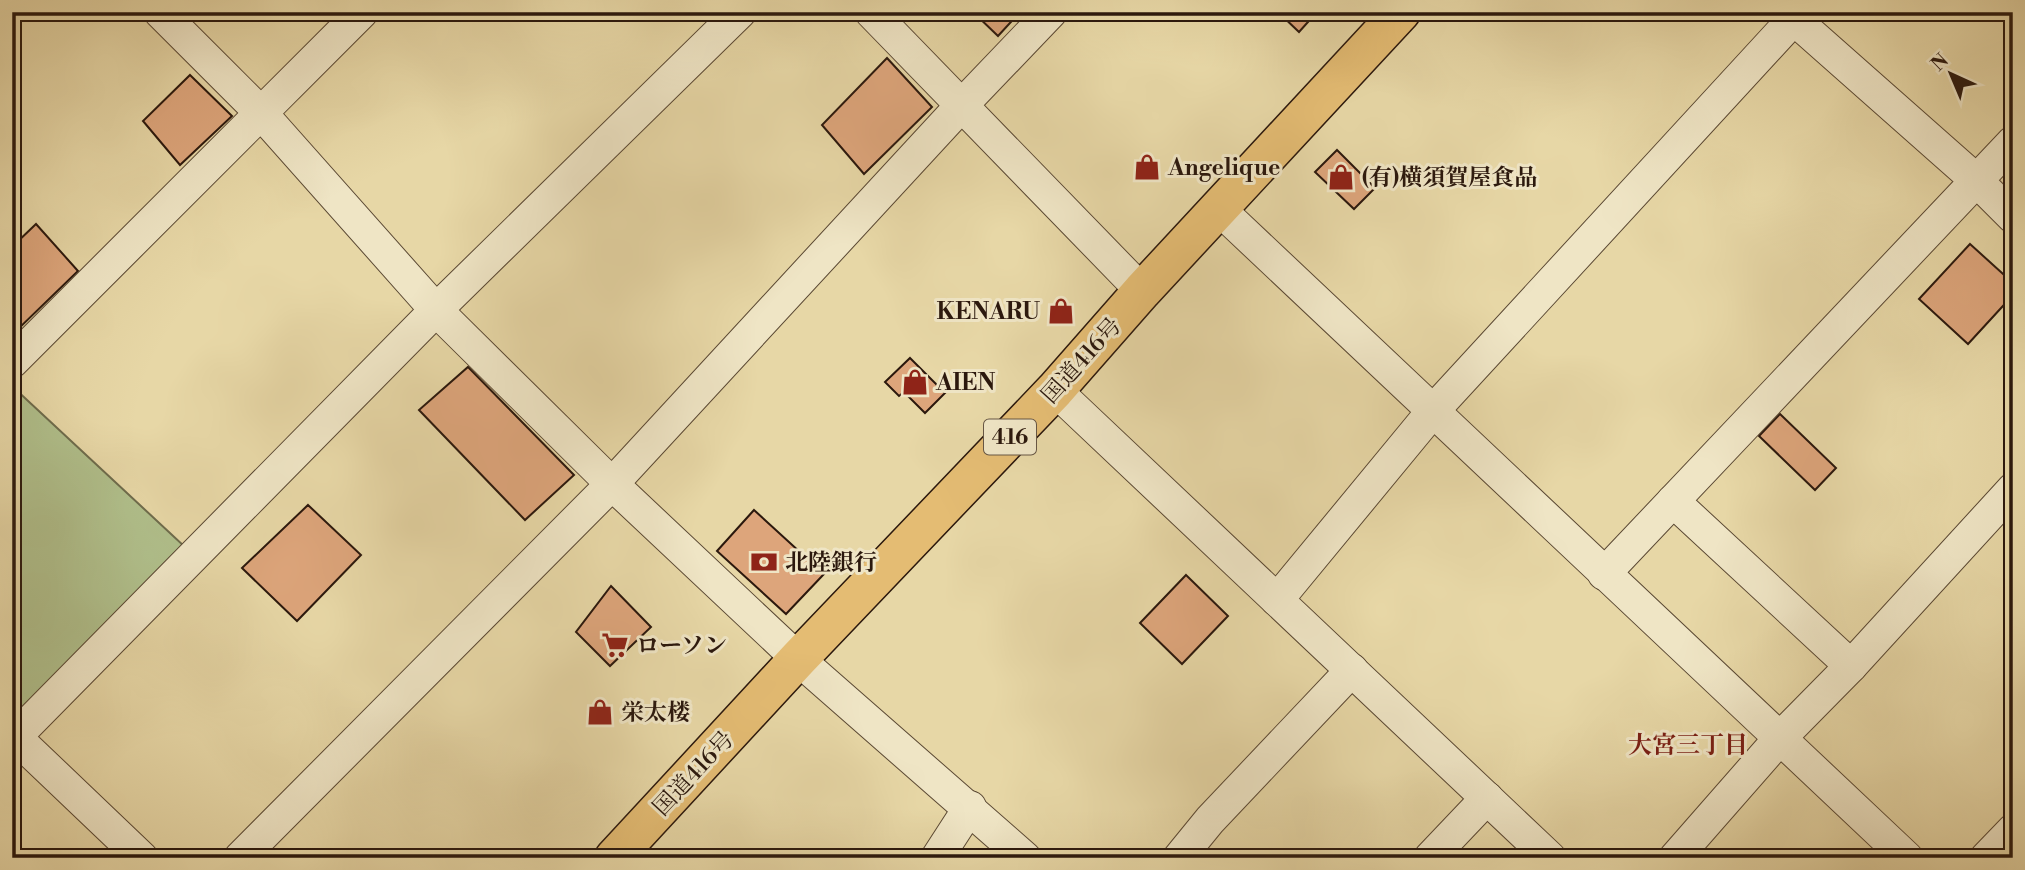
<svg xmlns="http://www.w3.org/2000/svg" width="2025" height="870" font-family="'Libre Bodoni','Noto Serif JP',serif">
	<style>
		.green { fill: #b0bf8b; stroke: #6e6c4c; stroke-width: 2 }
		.building { fill: #dda57b; stroke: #2b180d; stroke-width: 2 }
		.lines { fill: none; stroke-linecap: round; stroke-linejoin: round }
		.street-casing { stroke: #5a4833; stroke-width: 34 }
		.highway-casing { stroke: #2b180d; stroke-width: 41 }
		.street { stroke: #efe5c5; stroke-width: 32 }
		.highway { stroke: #e4bc73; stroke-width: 38 }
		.labels { text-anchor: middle; stroke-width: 6; stroke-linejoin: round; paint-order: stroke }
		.shield { fill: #efe5c5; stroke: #665644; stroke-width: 2 }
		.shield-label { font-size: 21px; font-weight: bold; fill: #2b180d }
		.poi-label { font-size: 23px; font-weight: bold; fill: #2b180d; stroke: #efe5c5; text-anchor: start }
		.street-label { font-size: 23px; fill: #2b180d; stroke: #efe5c5 }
		.neighbourhood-label { font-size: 24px; font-weight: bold; fill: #7a1f14; stroke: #efe5c5 }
	</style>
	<rect width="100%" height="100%" fill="#e7d7a6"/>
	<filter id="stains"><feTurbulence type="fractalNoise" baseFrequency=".00286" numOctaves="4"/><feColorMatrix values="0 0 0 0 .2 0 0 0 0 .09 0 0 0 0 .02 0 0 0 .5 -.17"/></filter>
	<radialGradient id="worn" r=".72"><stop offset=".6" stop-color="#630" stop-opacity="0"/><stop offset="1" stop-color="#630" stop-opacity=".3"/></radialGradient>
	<path class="green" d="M12,386L185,547L12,721Z"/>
	<g class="building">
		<path d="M973,12H1020L998,36Z"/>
		<path d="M1278,12H1317L1299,32Z"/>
		<path d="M887,58L932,107L864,174L822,125Z"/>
		<path d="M190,75L232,116L180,165L143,121Z"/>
		<path d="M1337,150L1375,188L1354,209L1315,172Z"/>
		<path d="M36,224L78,271L12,335V247Z"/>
		<path d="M1970,244L2013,283V295L1968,344L1919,299Z"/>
		<path d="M910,358L945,393L925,413L904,392L899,396L885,382Z"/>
		<path d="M468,367L574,475L525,520L419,410Z"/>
		<path d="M1780,414L1836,468L1815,490L1759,436Z"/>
		<path d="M308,505L361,555L297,621L242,568Z"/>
		<path d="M754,510L824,574L786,614L717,551Z"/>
		<path d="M1186,575L1228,616L1182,664L1140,623Z"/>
		<path d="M611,586L651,627L610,666L576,632Z"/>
	</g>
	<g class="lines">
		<g class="street-casing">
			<g id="street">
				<path d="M160,12L261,113L436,310L612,484L798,659L1025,858"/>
				<path d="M871,12L1142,291"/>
				<path d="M1786,12L1976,180L2013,217"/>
				<path d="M1218,208L1907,858"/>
				<path d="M12,362L362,12"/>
				<path d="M1055,390L1550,858"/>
				<path d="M1673,501L1851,666"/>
				<path d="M1604,574L2013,142"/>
				<path d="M1277,600L1432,412L1800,12"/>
				<path d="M12,734L142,858"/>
				<path d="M15,737L436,310L740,12"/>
				<path d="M240,858L612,484L961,106L1051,12"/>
				<path d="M937,858L970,807"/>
				<path d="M1179,858L1210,820L1352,670"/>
				<path d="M1430,858L1487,798"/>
				<path d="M1675,858L1781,737L1851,666L2013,489"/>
				<path d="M1986,858L2013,830"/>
			</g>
		</g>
		<g class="highway-casing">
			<path id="highway" d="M614,858L798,659L1055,390L1142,291L1401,12"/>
		</g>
		<use href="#street" class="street"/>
		<use href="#highway" class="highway"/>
	</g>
	<defs>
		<g id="shop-bare" transform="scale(2.1)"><path d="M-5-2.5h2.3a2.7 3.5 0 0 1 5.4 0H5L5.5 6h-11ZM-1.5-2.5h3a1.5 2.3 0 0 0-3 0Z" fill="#8f2418" stroke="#efe5c5" stroke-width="2.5" paint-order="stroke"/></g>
		<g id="bank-bare" transform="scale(2.1)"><path d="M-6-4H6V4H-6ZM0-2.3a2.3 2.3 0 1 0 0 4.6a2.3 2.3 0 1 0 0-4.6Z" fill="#8f2418" stroke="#efe5c5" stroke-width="2.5" paint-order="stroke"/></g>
		<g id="supermarket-bare" transform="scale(2.1)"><path d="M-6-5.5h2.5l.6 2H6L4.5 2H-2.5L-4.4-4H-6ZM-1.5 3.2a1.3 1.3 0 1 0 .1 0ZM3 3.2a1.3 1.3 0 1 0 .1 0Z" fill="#8f2418" stroke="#efe5c5" stroke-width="2.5" paint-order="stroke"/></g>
	</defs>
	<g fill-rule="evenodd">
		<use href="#shop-bare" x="1147" y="167"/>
		<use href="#shop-bare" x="1341" y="177"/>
		<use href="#shop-bare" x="1061" y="311"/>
		<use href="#shop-bare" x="915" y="382"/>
		<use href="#bank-bare" x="764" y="562"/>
		<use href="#supermarket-bare" x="615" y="645"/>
		<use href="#shop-bare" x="600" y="712"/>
	</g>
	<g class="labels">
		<rect class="shield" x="984" y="419.5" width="52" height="35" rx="5"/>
		<g class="shield-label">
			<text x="1010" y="444">416</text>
		</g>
		<g class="poi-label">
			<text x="1168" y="175">Angelique</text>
			<text x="1362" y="185">(有)横須賀屋食品</text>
			<text x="1040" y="319" text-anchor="end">KENARU</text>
			<text x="936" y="390">AIEN</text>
			<text x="785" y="570">北陸銀行</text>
			<text x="636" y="653">ローソン</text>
			<text x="621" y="720">栄太楼</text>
		</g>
		<g class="street-label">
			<text transform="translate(1081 360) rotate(-48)" y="8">国道416号</text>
			<text transform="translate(693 773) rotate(-47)" y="8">国道416号</text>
		</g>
		<g class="neighbourhood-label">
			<text x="1688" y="753">大宮三丁目</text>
		</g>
	</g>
	<rect width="2025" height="870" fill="none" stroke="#e7d7a6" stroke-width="42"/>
	<rect x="14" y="14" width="1997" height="842" fill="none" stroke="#2b180d" stroke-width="3.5"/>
	<rect x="21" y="21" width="1983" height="828" fill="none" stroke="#2b180d" stroke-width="2"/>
	<g transform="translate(1951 74) rotate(316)" stroke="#efe5c5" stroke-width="5" paint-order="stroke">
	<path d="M0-5L12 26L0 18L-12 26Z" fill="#2b180d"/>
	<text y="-10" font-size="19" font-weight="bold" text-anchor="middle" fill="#2b180d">N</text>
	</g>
	<rect width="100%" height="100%" filter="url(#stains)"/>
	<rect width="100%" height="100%" fill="url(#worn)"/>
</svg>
